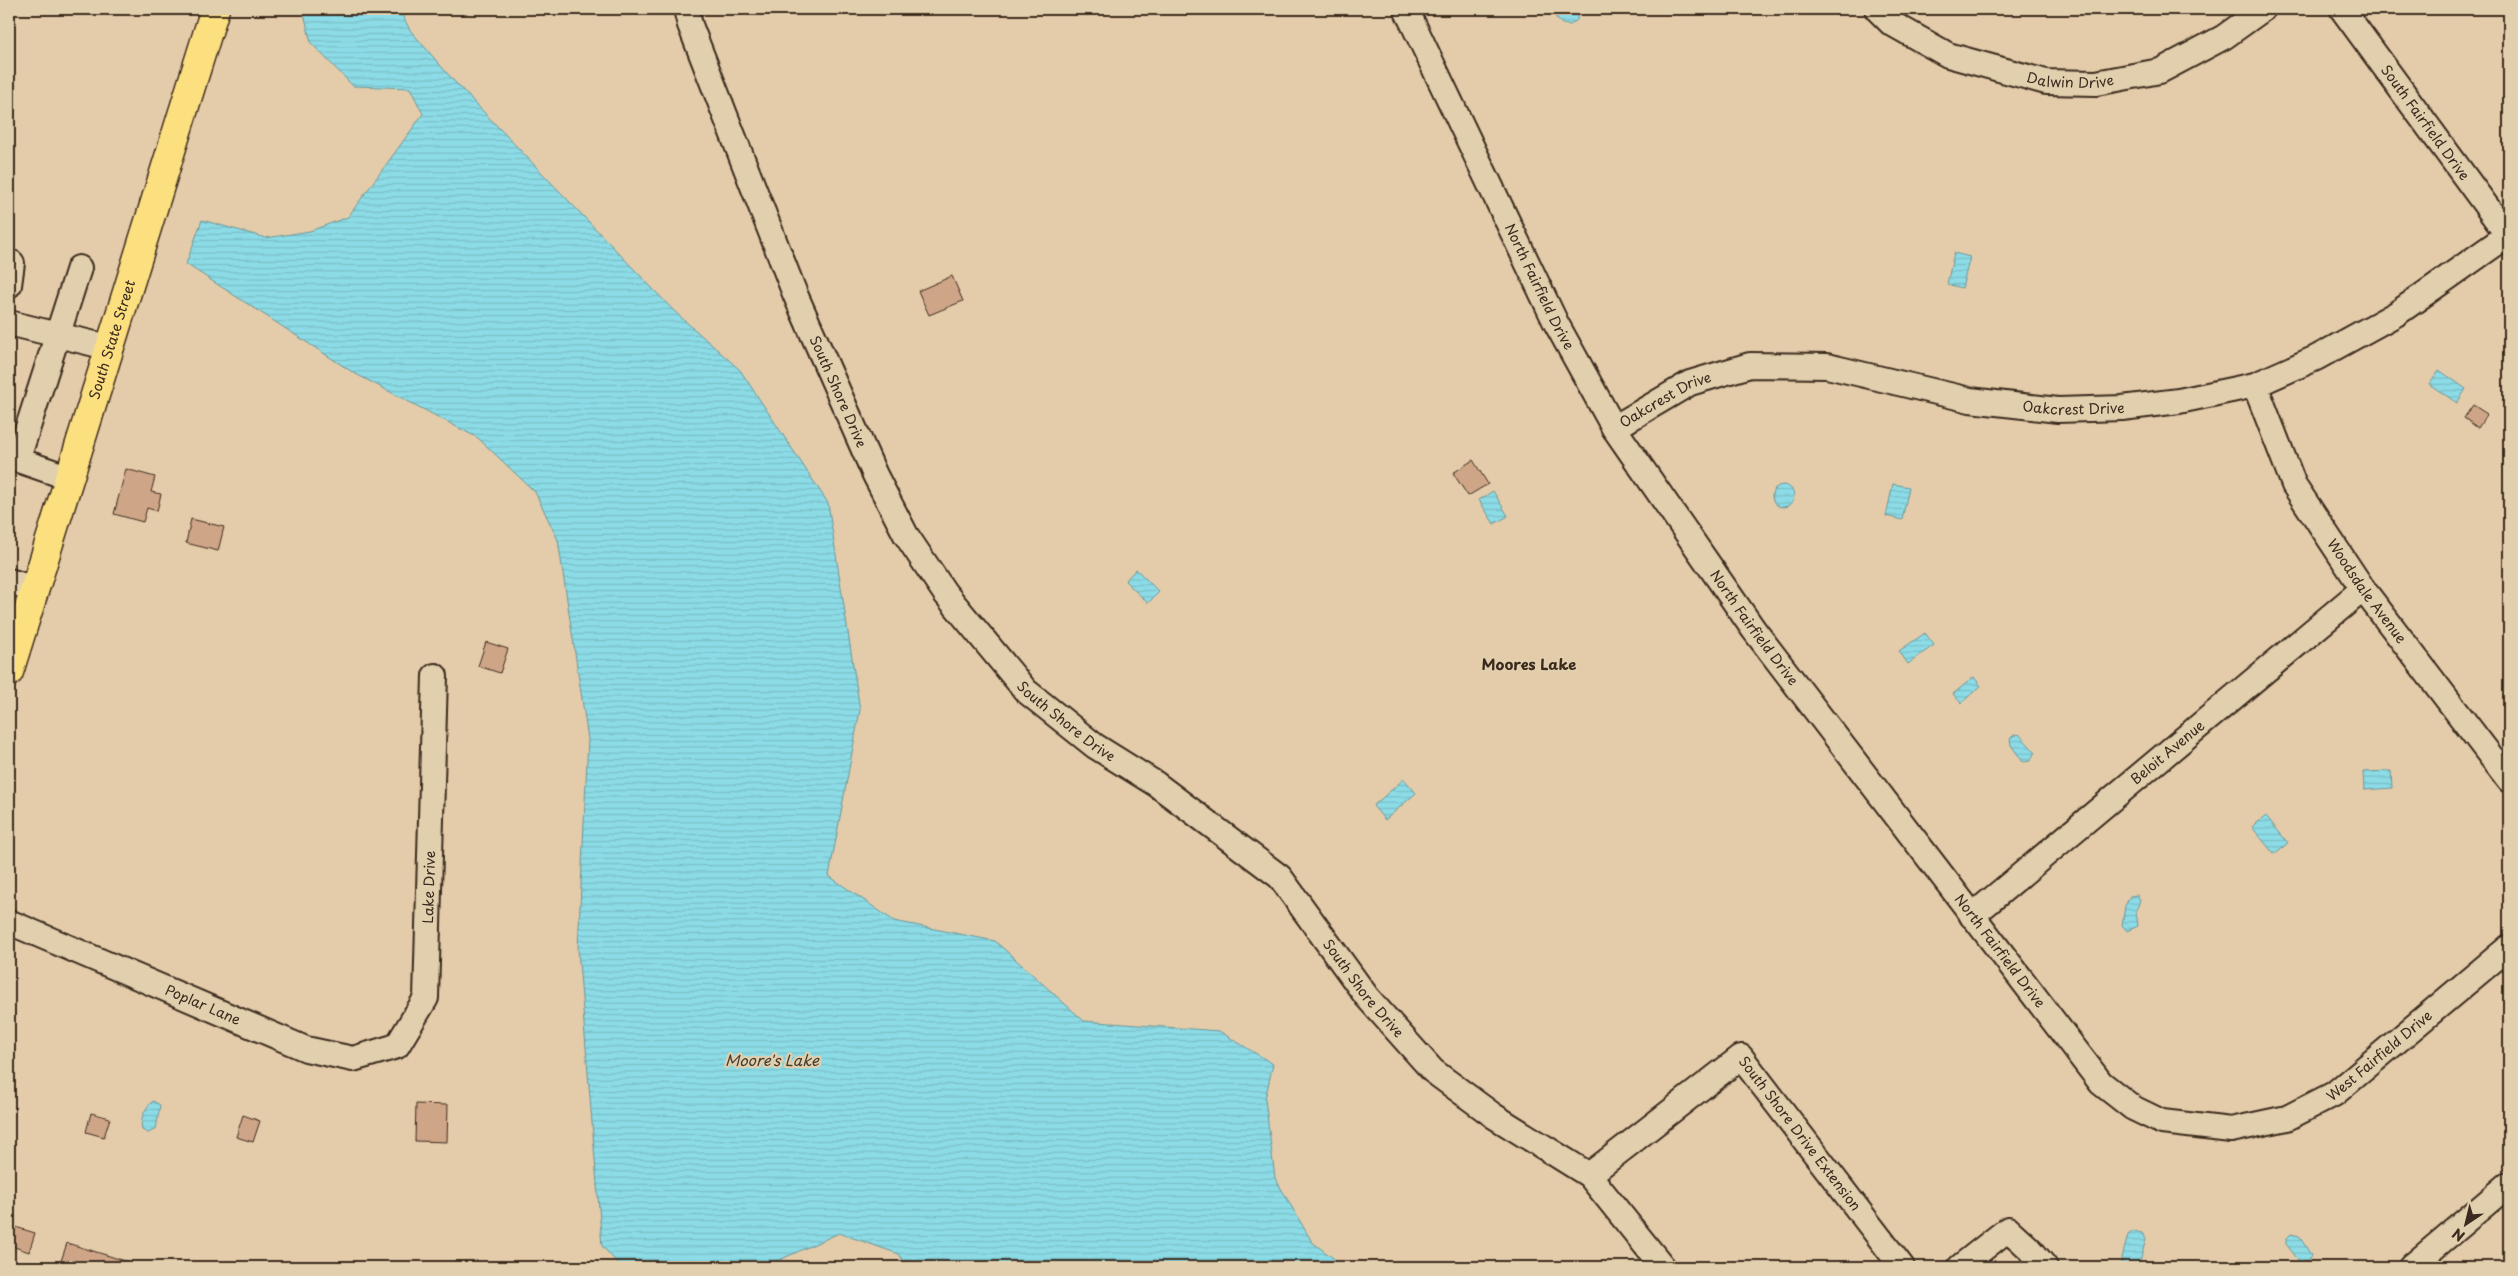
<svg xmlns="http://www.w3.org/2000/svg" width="2518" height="1276" font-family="'Playpen Sans',sans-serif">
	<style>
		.water { fill: url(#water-rules); stroke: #6c9597 }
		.building { fill: #cfa588; stroke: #3b2a1e }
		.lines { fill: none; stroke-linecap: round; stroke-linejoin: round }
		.minor-casing { stroke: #3b2a1e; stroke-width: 28 }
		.major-casing { stroke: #3b2a1e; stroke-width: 31 }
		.minor { stroke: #e1cfad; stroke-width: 24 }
		.major { stroke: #fce080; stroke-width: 28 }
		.labels { text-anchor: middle; stroke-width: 4.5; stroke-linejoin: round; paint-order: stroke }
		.street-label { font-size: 14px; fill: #3b2a1e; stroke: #e1cfad }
		.neighbourhood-label { font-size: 15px; font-weight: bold; fill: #3b2a1e; stroke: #e1cfad }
		.water-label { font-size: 15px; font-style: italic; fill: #433c32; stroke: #e1cfad }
	</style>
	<defs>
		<pattern id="water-rules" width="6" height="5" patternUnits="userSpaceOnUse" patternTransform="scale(1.25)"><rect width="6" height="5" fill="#8cdce7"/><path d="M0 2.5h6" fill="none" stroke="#7abdc6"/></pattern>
	</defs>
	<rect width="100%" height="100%" fill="#e4ccaa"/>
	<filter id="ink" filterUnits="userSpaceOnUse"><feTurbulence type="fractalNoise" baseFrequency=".02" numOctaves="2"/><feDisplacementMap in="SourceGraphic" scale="10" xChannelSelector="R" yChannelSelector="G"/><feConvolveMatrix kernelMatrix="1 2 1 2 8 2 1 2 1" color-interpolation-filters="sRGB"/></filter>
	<g filter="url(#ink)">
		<g class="water">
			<path d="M303,9H399L410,30L453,80L675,312L740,370L828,503L860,710L829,876L894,921L995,941L1084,1021L1219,1031L1273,1064L1265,1099L1275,1178L1312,1242L1345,1267H907L899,1254L839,1233L764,1267H621L602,1246L578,949L588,739L558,540L535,492L478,438L354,373L186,264L202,220L266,238L310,231L348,217L423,114L410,88L353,86L311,43Z"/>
			<path d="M1556,9H1578L1577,20L1570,25L1562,24L1556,18Z"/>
			<path d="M1954,253L1970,257L1962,288L1947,284Z"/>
			<path d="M2439,370L2466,389L2457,403L2429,384Z"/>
			<path d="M1893,484L1909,487L1902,520L1886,516Z"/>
			<circle cx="1783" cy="496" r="11"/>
			<path d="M1493,491L1508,516L1494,524L1479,500Z"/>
			<path d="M1136,569L1159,592L1148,603L1125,581Z"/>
			<path d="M1925,633L1934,645L1908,664L1899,651Z"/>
			<path d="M1974,677L1981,686L1961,703L1953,694Z"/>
			<path d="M2019,734L2035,752L2030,761L2023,762L2011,745L2010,739L2014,735Z"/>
			<path d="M2391,771L2392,788L2364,790L2363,772Z"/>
			<path d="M1404,779L1416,793L1385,820L1373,806Z"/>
			<path d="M2266,816L2288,843L2274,854L2252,827Z"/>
			<path d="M2137,895L2140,900L2136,911L2138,926L2127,931L2122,925L2125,906L2130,896Z"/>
			<path d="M153,1101L160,1105L156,1129L148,1133L142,1130C139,1121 145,1107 153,1101Z"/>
			<path d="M2133,1231L2142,1233L2146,1239L2139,1265L2125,1267L2121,1262L2128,1235Z"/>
			<path d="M2291,1234L2299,1236L2311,1255L2309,1260L2300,1262L2286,1244V1239Z"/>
		</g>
		<g class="building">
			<path d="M952,276L963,301L929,315L918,291Z"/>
			<path d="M2473,405L2487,414L2478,428L2464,418Z"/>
			<path d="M1473,460L1488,484L1468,496L1453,473Z"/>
			<path d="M126,469L155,477L151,492L161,494L157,511L147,508L143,522L114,514Z"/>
			<path d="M191,519L224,527L218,551L186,543Z"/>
			<path d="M486,642L508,649L500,673L478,666Z"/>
			<path d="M416,1104L448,1105L447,1142L415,1141Z"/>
			<path d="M91,1113L110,1118L104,1137L86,1132Z"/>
			<path d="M243,1115L260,1121L253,1142L236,1137Z"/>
			<path d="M9,1225L35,1233L29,1252L9,1245Z"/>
			<path d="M67,1243L132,1263V1267H59Z"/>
		</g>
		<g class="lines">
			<g class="minor-casing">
				<g id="minor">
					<path id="s1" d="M686,9L690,25L795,294L875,475L906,535L945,593L1026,691L1095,746L1156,784L1280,877L1367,997L1433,1071L1494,1116L1589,1175L1663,1267"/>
					<path id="s2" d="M1406,9L1556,323L1614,428L1754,630L2101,1083L2133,1108L2162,1122L2231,1130L2287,1118L2334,1094L2509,947"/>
					<path id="s3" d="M1877,9L1891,23L1948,55L2046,82L2096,83L2160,71L2224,37L2263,9"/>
					<path id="s4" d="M2342,9L2509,237"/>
					<path d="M9,285L12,263"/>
					<path d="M9,323L111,348"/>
					<path id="s5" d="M2255,385L2294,485L2363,589L2509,780"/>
					<path id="s6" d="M1614,428L1690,383L1750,365L1827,366L1970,400L2058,410L2122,408L2179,401L2255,385L2316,358L2396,314L2508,235"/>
					<path d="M70,478L21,461L20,452L79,268"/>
					<path d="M9,581L35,589"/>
					<path id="s7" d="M1972,916L2363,589"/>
					<path id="s8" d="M9,922L306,1049L353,1059L397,1046L426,998L435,676"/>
					<path id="s9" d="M1589,1175L1741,1057L1902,1267"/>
					<path d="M1960,1267L2008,1229L2031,1250L2045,1267"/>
					<path d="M2411,1267L2509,1184"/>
				</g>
			</g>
			<g class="major-casing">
				<g id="major">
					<path id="s10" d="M9,672L215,9"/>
				</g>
			</g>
			<use href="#minor" class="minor"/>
			<use href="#major" class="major"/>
		</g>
	</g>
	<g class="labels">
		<g class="street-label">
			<text dy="5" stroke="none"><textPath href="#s3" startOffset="211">Dalwin Drive</textPath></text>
			<text dy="5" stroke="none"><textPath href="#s4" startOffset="141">South Fairfield Drive</textPath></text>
			<text dy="5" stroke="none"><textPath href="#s2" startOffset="308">North Fairfield Drive</textPath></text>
			<text dy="5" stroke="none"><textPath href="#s10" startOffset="348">South State Street</textPath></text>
			<text dy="5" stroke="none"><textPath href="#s1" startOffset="412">South Shore Drive</textPath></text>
			<text dy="5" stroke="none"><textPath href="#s6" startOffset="59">Oakcrest Drive</textPath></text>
			<text dy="5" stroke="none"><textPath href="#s6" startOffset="479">Oakcrest Drive</textPath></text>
			<text dy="5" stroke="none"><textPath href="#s5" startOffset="236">Woodsdale Avenue</textPath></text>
			<text dy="5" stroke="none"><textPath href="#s2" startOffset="712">North Fairfield Drive</textPath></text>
			<text dy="5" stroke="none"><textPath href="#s1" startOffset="818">South Shore Drive</textPath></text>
			<text dy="5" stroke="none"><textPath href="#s7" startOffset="255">Beloit Avenue</textPath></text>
			<text dy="5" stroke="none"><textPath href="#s8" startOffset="584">Lake Drive</textPath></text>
			<text dy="5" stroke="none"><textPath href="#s2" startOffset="1118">North Fairfield Drive</textPath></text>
			<text dy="5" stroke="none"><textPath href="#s1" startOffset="1222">South Shore Drive</textPath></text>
			<text dy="5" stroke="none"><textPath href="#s8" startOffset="211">Poplar Lane</textPath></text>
			<text dy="5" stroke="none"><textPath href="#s2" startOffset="1596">West Fairfield Drive</textPath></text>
			<text dy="5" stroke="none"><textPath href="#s9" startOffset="289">South Shore Drive Extension</textPath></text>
		</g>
		<g class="neighbourhood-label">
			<text x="1529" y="670">Moores Lake</text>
		</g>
		<g class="water-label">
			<text x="772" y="1066">Moore's Lake</text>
		</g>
	</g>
	<rect width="2518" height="1276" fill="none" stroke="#e1cfad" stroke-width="30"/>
	<rect x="15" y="15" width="2488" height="1246" fill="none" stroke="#3b2a1e" stroke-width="2" filter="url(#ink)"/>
	<g transform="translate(2466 1224) rotate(215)" stroke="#e1cfad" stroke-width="4" paint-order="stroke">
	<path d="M0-4L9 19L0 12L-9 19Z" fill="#3b2a1e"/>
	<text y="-8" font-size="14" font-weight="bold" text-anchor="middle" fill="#3b2a1e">N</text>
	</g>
</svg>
